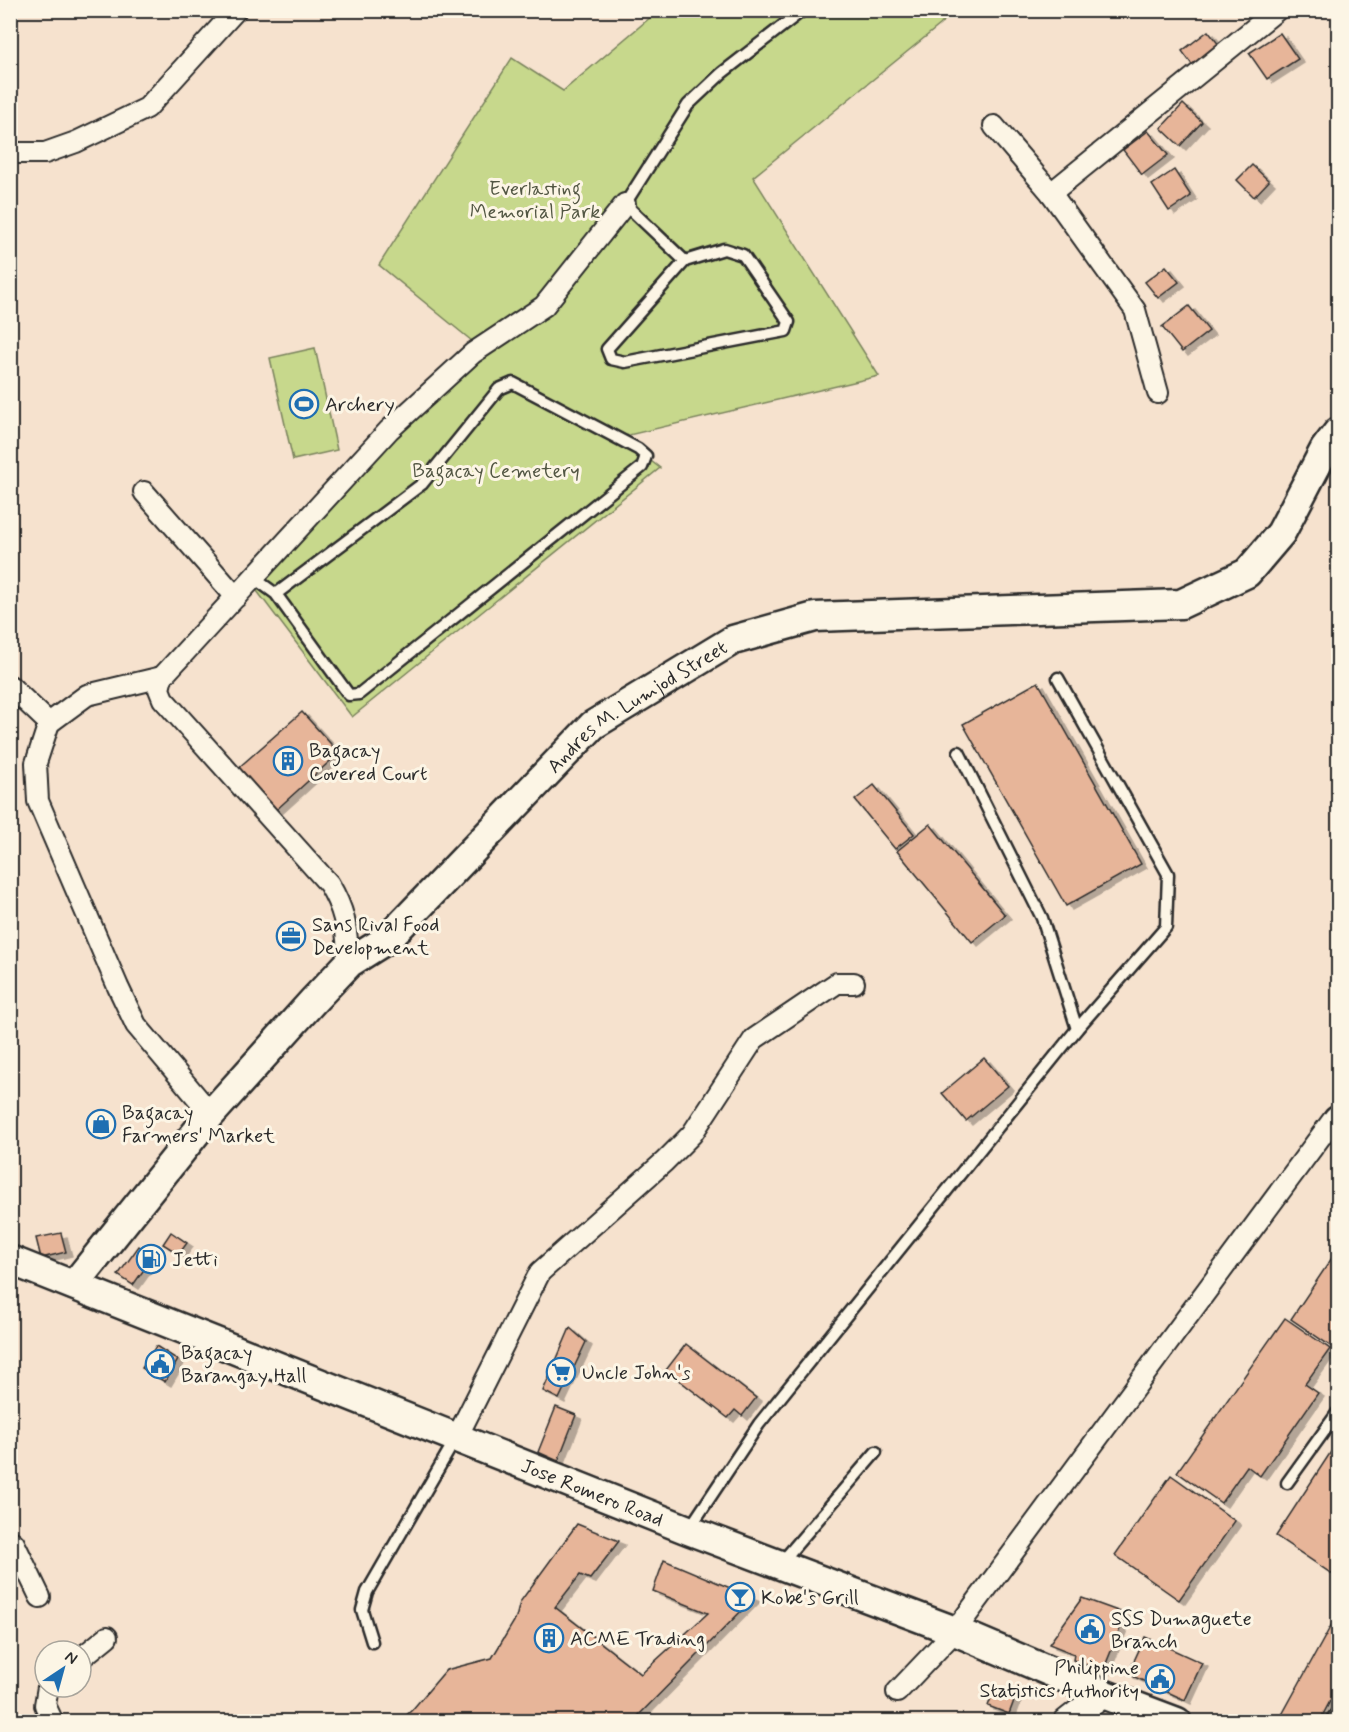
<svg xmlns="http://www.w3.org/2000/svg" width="1349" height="1732" font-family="Mynerve,sans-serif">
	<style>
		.green { fill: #c7d88c; stroke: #79825c; stroke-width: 1.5 }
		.building { fill: #e7b599; stroke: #2b2b2b; stroke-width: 1.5; filter: url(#shadow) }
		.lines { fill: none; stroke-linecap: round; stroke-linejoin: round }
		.service-casing { stroke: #2b2b2b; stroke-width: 15 }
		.minor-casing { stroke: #2b2b2b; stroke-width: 24 }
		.tertiary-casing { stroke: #2b2b2b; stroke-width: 30 }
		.secondary-casing { stroke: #2b2b2b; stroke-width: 33 }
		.service { stroke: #fcf5e5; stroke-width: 10 }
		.minor { stroke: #fcf5e5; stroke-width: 20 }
		.tertiary { stroke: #fcf5e5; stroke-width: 26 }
		.secondary { stroke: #fcf5e5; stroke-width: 28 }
		.labels { text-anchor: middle; stroke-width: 6; stroke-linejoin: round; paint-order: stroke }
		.park-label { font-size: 20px; fill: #525643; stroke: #fcf5e5 }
		.poi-label { font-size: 20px; fill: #2b2b2b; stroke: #fcf5e5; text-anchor: start }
		.street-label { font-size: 20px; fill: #2b2b2b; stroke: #fcf5e5 }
	</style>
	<defs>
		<filter id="shadow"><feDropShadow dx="6" dy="4" stdDeviation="0" flood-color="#0004"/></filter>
	</defs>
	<rect width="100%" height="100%" fill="#f6e2ce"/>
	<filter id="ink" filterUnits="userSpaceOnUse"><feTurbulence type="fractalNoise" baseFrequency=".0167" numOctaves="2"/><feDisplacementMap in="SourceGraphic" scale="12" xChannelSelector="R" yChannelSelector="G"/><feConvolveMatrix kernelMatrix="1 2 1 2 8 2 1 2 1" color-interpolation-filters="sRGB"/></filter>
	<g filter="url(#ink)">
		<g class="green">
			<path d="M658,11H953L940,25L753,177L879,376L620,437L660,468L352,717L254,587L472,341L379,265L512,58L563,91Z"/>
			<path d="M315,348L337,450L293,460L270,358Z"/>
		</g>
		<g class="building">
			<path d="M1208,31L1220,46L1193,66L1182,51Z"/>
			<path d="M1280,33L1298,59L1267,79L1249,53Z"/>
			<path d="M1183,104L1202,122L1180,146L1161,128Z"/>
			<path d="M1148,131L1168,155L1142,175L1123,150Z"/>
			<path d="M1252,165L1269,181L1254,197L1237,180Z"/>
			<path d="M1174,170L1191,196L1169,211L1152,185Z"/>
			<path d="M1166,266L1179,282L1158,298L1145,282Z"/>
			<path d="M1189,306L1209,331L1182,352L1162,327Z"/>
			<path d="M1038,682L1141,864L1066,906L963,724Z"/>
			<path d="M302,712L339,753L275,811L237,769Z"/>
			<path d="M874,785L914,834L895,849L855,800Z"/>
			<path d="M930,824L1005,915L972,942L897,851Z"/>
			<path d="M984,1058L1008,1086L966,1121L942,1093Z"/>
			<path d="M171,1232L187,1243L179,1254L163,1244Z"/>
			<path d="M61,1233L66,1252L41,1258L36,1238Z"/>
			<path d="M139,1246L153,1257L133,1285L118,1275Z"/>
			<path d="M1338,1249V1351L1291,1319Z"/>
			<path d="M1285,1318L1330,1349L1305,1384L1318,1393L1260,1476L1247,1466L1221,1503L1177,1472Z"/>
			<path d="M570,1328L586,1342L559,1399L543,1391Z"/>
			<path d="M686,1344L756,1398L742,1416L735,1410L728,1418L666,1370Z"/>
			<path d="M156,1346L178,1360L165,1382L142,1368Z"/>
			<path d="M556,1407L576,1415L558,1461L538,1452Z"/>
			<path d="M1338,1441V1578L1276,1536Z"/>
			<path d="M1171,1475L1235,1521L1179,1600L1115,1555Z"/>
			<path d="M577,1524L619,1541L590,1579L580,1575L555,1607L641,1674L708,1613L653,1591L664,1560L754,1598L632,1722H399L412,1710L446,1670L492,1658L516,1618L520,1602Z"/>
			<path d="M1082,1598L1126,1614L1103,1671L1073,1660L1074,1654L1049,1644Z"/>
			<path d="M1338,1613V1686L1319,1722H1278Z"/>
			<path d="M1145,1637L1202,1663L1185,1700L1128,1674Z"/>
			<path d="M994,1690L1015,1698L1009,1714L988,1706Z"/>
		</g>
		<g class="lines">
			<g class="service-casing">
				<g id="service">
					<path d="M724,249L743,255L789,322L786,331L625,362L611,359L607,349L685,261Z"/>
					<path d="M685,261L625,204L688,105L722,73L803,10"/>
					<path d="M254,578L276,594L349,695L359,694L642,467L646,456L638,449L513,383L499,389L422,484L276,594"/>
					<path d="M959,752L1042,918L1077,1029"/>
					<path d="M1287,1483L1338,1412"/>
					<path d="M689,1529L759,1424L1077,1029L1166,927L1168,874L1058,678"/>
					<path d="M780,1564L876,1452"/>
					<path d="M372,1642L362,1610L367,1592L455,1440"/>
					<path d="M1330,1722L1338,1711"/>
				</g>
			</g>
			<g class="minor-casing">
				<g id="minor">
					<path d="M994,126L1051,193L1135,310L1158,393"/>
					<path d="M10,153H45L76,142L147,108L236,10"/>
					<path d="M1051,193L1277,10"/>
					<path d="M144,492L236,597"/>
					<path d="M10,686L49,723L87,695L162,677"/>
					<path d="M49,723L36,763L38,801L118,987L136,1025L211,1114"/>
					<path d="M349,963C346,929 347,915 329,884L163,699L159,689L162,677L389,430L473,353L544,306L625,204"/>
					<path d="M457,1437L540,1272L664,1162L692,1134L754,1039L837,983H854"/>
					<path d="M10,1540L14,1543L40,1597"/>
					<path d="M81,1658L107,1637"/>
					<path d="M48,1687L45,1705L53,1722"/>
					<path d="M897,1692L955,1631L1335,1117"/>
				</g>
			</g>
			<g class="tertiary-casing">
				<path id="tertiary" d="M1067,1722L1103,1694"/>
			</g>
			<g class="secondary-casing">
				<g id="secondary">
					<path id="s1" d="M10,1260L688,1530L955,1631L1103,1694L1177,1722"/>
					<path id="s2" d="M74,1285L211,1114L313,1001L349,963L381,943L399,927L593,725L733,640L815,617L1181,604L1247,573L1281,533L1325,449L1338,432"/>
				</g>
			</g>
			<use href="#service" class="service"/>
			<use href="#minor" class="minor"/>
			<use href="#tertiary" class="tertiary"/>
			<use href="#secondary" class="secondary"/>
		</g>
	</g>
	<defs>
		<g id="stadium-ring" transform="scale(1.5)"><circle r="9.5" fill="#fcf5e5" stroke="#1f6fb2" stroke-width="1.5"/><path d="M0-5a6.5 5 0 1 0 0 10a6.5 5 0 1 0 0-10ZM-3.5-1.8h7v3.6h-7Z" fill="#1f6fb2"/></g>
		<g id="building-ring" transform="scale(1.5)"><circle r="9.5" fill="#fcf5e5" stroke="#1f6fb2" stroke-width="1.5"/><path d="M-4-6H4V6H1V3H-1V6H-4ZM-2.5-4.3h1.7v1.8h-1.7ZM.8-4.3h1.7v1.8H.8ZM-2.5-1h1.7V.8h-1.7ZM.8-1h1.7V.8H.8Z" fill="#1f6fb2"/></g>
		<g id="office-ring" transform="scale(1.5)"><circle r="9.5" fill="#fcf5e5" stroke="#1f6fb2" stroke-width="1.5"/><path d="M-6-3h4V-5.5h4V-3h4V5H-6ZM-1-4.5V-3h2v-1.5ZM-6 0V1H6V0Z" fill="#1f6fb2"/></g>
		<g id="shop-ring" transform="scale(1.5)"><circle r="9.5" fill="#fcf5e5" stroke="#1f6fb2" stroke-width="1.5"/><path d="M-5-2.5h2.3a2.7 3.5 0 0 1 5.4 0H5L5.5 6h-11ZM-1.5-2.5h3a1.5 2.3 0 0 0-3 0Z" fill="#1f6fb2"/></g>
		<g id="fuel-ring" transform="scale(1.5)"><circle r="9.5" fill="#fcf5e5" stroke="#1f6fb2" stroke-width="1.5"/><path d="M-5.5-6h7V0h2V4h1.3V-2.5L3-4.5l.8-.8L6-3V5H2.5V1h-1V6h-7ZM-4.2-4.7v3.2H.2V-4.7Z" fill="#1f6fb2"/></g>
		<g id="civic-ring" transform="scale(1.5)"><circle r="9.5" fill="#fcf5e5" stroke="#1f6fb2" stroke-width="1.5"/><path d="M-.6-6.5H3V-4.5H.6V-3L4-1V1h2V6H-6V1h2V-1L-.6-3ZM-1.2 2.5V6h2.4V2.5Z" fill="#1f6fb2"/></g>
		<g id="supermarket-ring" transform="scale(1.5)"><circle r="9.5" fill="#fcf5e5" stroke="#1f6fb2" stroke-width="1.5"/><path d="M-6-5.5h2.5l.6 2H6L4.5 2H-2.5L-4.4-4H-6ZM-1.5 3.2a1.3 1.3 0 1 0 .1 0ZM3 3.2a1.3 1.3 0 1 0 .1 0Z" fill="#1f6fb2"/></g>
		<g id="bar-ring" transform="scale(1.5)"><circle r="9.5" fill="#fcf5e5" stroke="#1f6fb2" stroke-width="1.5"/><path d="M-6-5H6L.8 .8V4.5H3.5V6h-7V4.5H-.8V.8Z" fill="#1f6fb2"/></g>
	</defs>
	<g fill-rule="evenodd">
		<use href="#stadium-ring" x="304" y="404"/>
		<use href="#building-ring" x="288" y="761"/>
		<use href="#office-ring" x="291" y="936"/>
		<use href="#shop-ring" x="101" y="1124"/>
		<use href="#fuel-ring" x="151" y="1259"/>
		<use href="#civic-ring" x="160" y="1364"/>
		<use href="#supermarket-ring" x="561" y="1372"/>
		<use href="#bar-ring" x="740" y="1597"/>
		<use href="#civic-ring" x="1090" y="1629"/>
		<use href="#building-ring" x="549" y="1638"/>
		<use href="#civic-ring" x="1160" y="1679"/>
	</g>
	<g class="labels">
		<g class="park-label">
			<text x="535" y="195">Everlasting<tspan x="535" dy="23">Memorial Park</tspan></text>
			<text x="496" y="477">Bagacay Cemetery</text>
		</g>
		<g class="poi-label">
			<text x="325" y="411">Archery</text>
			<text x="309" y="757">Bagacay<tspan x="309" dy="23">Covered Court</tspan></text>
			<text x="312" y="931">Sans Rival Food<tspan x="312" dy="23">Development</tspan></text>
			<text x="122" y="1119">Bagacay<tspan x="122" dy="23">Farmers' Market</tspan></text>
			<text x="172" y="1266">Jetti</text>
			<text x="181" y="1359">Bagacay<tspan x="181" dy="23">Barangay Hall</tspan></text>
			<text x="582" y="1379">Uncle John's</text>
			<text x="761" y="1604">Kobe's Grill</text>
			<text x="1111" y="1625">SSS Dumaguete<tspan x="1111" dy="23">Branch</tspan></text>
			<text x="570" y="1645">ACME Trading</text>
			<text x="1139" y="1674" text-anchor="end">Philippine<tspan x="1139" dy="23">Statistics Authority</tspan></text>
		</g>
		<g class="street-label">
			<text dy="7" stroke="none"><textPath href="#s2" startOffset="812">Andres M. Lumjod Street</textPath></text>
			<text dy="7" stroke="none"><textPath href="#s1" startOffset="627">Jose Romero Road</textPath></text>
		</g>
	</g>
	<rect width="1349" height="1732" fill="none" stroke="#fcf5e5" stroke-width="36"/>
	<rect x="18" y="18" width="1313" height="1696" fill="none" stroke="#2b2b2b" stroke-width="2" filter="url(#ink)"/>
	<g transform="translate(63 1669) rotate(36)"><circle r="28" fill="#fcf5e5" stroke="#a8a49b" stroke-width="1.5"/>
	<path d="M0-4.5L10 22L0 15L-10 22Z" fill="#1f6fb2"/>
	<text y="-9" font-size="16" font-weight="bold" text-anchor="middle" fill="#2b2b2b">N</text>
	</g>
</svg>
